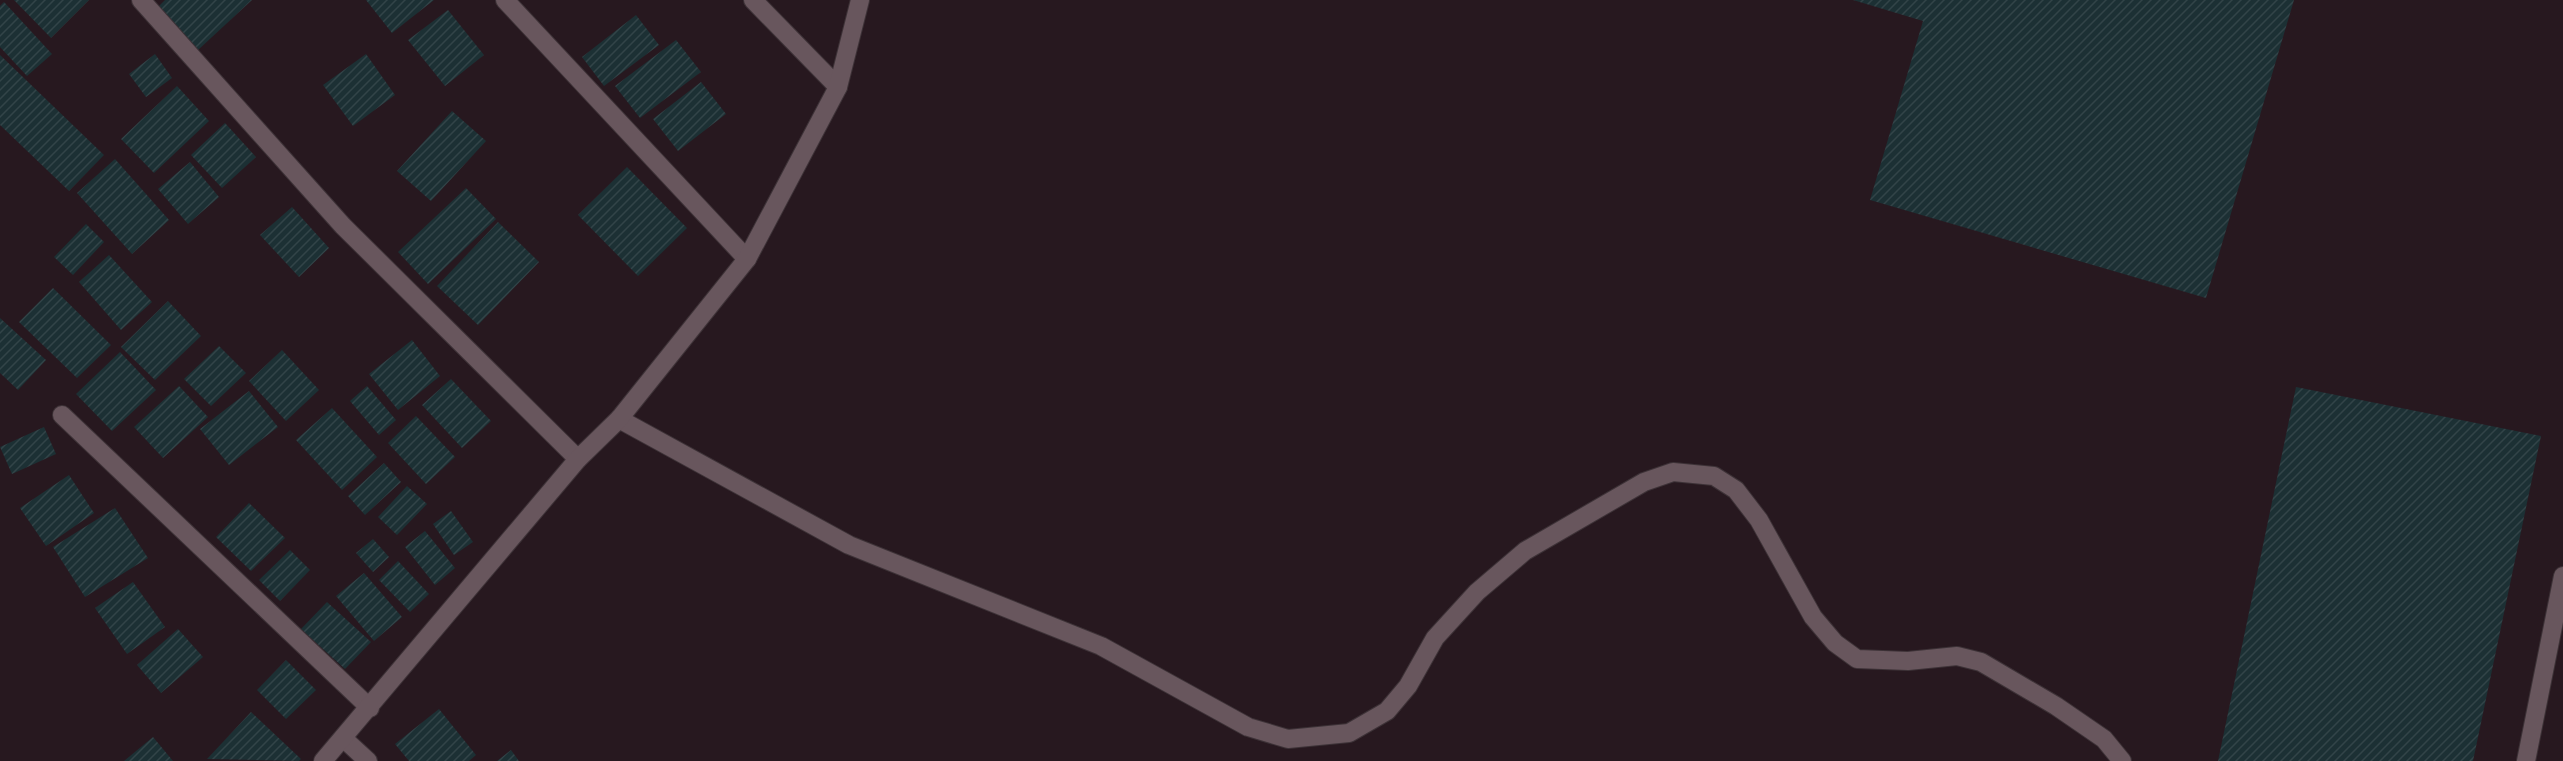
<svg xmlns="http://www.w3.org/2000/svg" width="2563" height="761" font-family="Arial,sans-serif">
	<style>
		.building { fill: url(#building-hatch) }
		.lines { fill: none; stroke-linecap: round; stroke-linejoin: round }
		.minor-casing { stroke: #3d3237; stroke-width: 20 }
		.minor { stroke: #68565d; stroke-width: 18 }
	</style>
	<defs>
		<pattern id="building-hatch" width="6" height="6" patternUnits="userSpaceOnUse" patternTransform="scale(1.5)"><rect width="6" height="6" fill="#1c3034"/><path d="M-1 1l2-2M0 6l6-6M5 7l2-2" fill="none" stroke="#324448"/></pattern>
	</defs>
	<rect width="100%" height="100%" fill="#27181f"/>
	<g class="building">
		<path d="M14,0H89L51,38Z"/>
		<path d="M165,0H252L198,50L158,7Z"/>
		<path d="M366,0H434L392,33Z"/>
		<path d="M1853,0H2294L2206,298L1870,200L1923,21Z"/>
		<path d="M4,2L52,54L27,76L0,47V6Z"/>
		<path d="M448,10L484,55L445,86L408,40Z"/>
		<path d="M636,15L659,45L604,86L582,57Z"/>
		<path d="M676,40L701,72L640,118L615,86Z"/>
		<path d="M155,54L172,78L146,97L129,74Z"/>
		<path d="M366,54L395,95L353,126L323,85Z"/>
		<path d="M0,55L104,155L69,191L0,125Z"/>
		<path d="M701,82L726,114L678,151L653,119Z"/>
		<path d="M177,86L209,121L154,173L121,139Z"/>
		<path d="M452,111L486,141L431,201L397,171Z"/>
		<path d="M225,123L256,157L222,188L191,155Z"/>
		<path d="M115,159L169,220L132,254L77,193Z"/>
		<path d="M190,162L219,197L188,224L158,189Z"/>
		<path d="M627,167L687,228L638,276L578,215Z"/>
		<path d="M466,188L496,219L428,284L398,252Z"/>
		<path d="M292,207L329,248L299,277L260,235Z"/>
		<path d="M498,222L539,262L478,325L437,286Z"/>
		<path d="M86,224L104,242L73,275L54,257Z"/>
		<path d="M109,255L152,302L121,330L79,282Z"/>
		<path d="M53,288L111,345L77,378L19,322Z"/>
		<path d="M168,301L201,336L155,380L121,347Z"/>
		<path d="M0,318L46,360L18,390L0,373Z"/>
		<path d="M412,340L440,376L398,410L369,374Z"/>
		<path d="M219,346L246,373L211,406L184,379Z"/>
		<path d="M282,350L319,390L286,421L249,381Z"/>
		<path d="M120,352L156,390L112,431L76,394Z"/>
		<path d="M451,379L491,421L462,448L422,405Z"/>
		<path d="M179,386L208,417L163,458L134,427Z"/>
		<path d="M367,386L396,420L379,435L350,401Z"/>
		<path d="M2296,387L2541,436L2473,761H2218Z"/>
		<path d="M249,391L278,427L229,465L200,429Z"/>
		<path d="M332,408L377,457L342,490L296,440Z"/>
		<path d="M416,416L455,457L426,484L388,443Z"/>
		<path d="M44,427L56,454L12,474L0,447Z"/>
		<path d="M384,463L401,482L365,515L348,496Z"/>
		<path d="M69,475L94,513L46,546L20,508Z"/>
		<path d="M407,486L427,504L397,535L378,517Z"/>
		<path d="M249,503L285,538L251,571L216,537Z"/>
		<path d="M115,508L148,558L85,597L53,547Z"/>
		<path d="M451,511L473,542L454,555L433,524Z"/>
		<path d="M425,531L455,568L435,585L405,547Z"/>
		<path d="M373,539L389,557L373,572L356,553Z"/>
		<path d="M290,550L310,570L280,601L259,580Z"/>
		<path d="M398,561L429,594L410,612L379,580Z"/>
		<path d="M364,573L402,617L374,641L336,596Z"/>
		<path d="M133,582L165,627L127,654L95,608Z"/>
		<path d="M327,602L371,642L345,669L301,629Z"/>
		<path d="M178,629L203,657L161,693L137,665Z"/>
		<path d="M286,660L316,690L286,719L257,690Z"/>
		<path d="M439,709L476,755L469,761H409L395,744Z"/>
		<path d="M251,712L301,759L299,761L207,759Z"/>
		<path d="M153,737L173,761H124Z"/>
		<path d="M511,750L519,761H497Z"/>
	</g>
	<g class="lines">
		<g class="minor-casing">
			<g id="minor">
				<path d="M141,0L343,226L578,459"/>
				<path d="M505,0L747,259"/>
				<path d="M753,0L838,87"/>
				<path d="M62,415L370,708"/>
				<path d="M619,419L849,545L1101,646L1248,727L1288,739L1349,733L1387,711L1408,686L1435,638L1477,592L1525,551L1644,482L1673,472L1714,476L1736,490L1759,520L1813,617L1835,643L1857,659L1908,661L1957,656L1981,662L2056,706L2104,739L2122,761"/>
				<path d="M343,738L368,761"/>
				<path d="M323,761L578,459L619,419L747,259L838,87L860,0"/>
				<path d="M2526,761L2563,576"/>
			</g>
		</g>
		<use href="#minor" class="minor"/>
	</g>
</svg>
